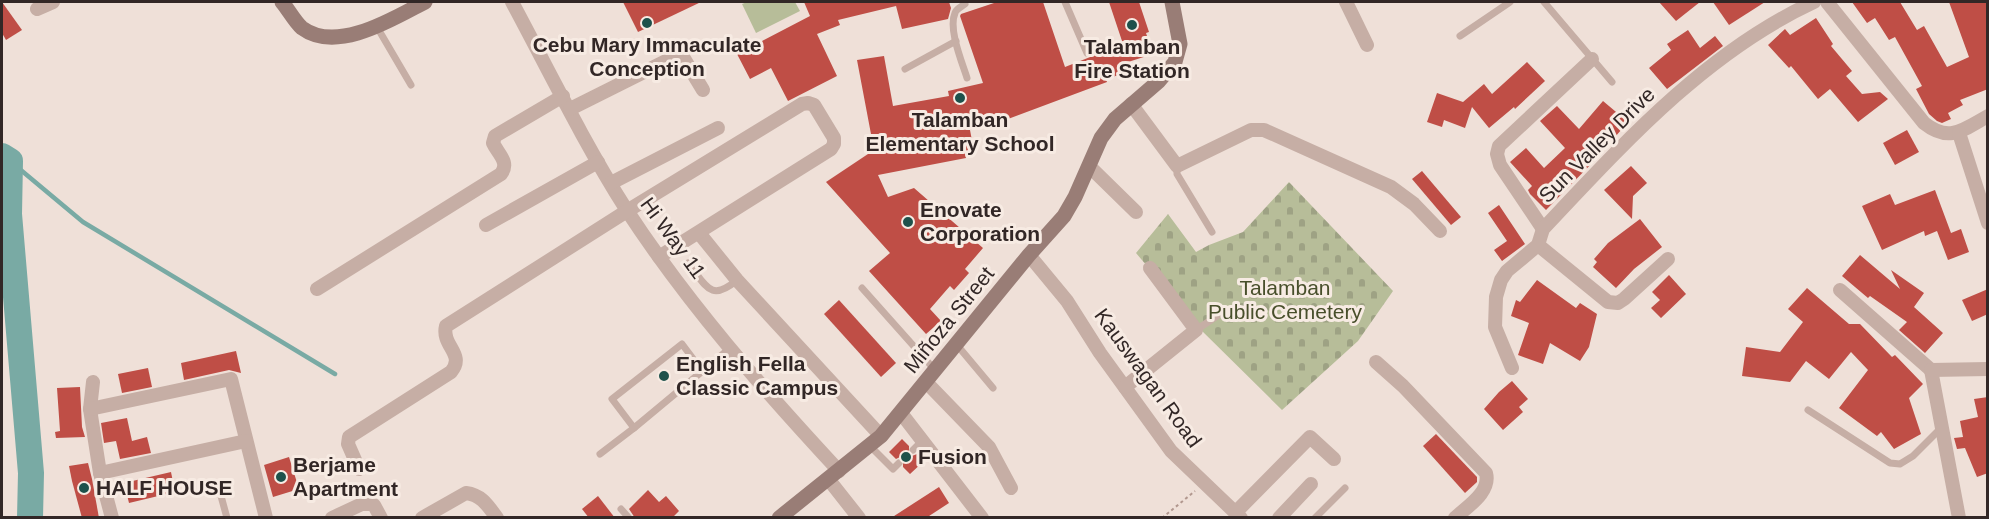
<svg xmlns="http://www.w3.org/2000/svg" width="1989" height="519" font-family="Helvetica,sans-serif">
	<style>
		.grass { fill: #b7bd99 }
		.cemetery { fill: url(#cemetery-stones) }
		.lines { fill: none; stroke-linecap: round; stroke-linejoin: round }
		.stream { stroke: #79aaa4; stroke-width: 4.5 }
		.river { stroke: #79aaa4; stroke-width: 26 }
		.building { fill: #bf4e46 }
		.path { stroke: #b2988f; stroke-width: 2; stroke-dasharray: 3 3; stroke-linecap: butt }
		.lane { stroke: #c6aea5; stroke-width: 7 }
		.street { stroke: #c6aea5; stroke-width: 14 }
		.secondary { stroke: #997d76; stroke-width: 15 }
		.poi-dot { fill: #1e514b; stroke: #f7ebe3; stroke-width: 2 }
		.labels { text-anchor: middle; stroke-width: 6; stroke-linejoin: round; paint-order: stroke }
		.poi-label { font-size: 21px; font-weight: bold; fill: #322726; stroke: #f7ebe3; text-anchor: start }
		.street-label { font-size: 21px; fill: #322726; stroke: #f7ebe3 }
		.park-label { font-size: 21px; fill: #484f2b; stroke: #f7ebe3 }
	</style>
	<defs>
		<pattern id="cemetery-stones" width="16" height="16" patternUnits="userSpaceOnUse" patternTransform="scale(1.5)"><rect width="16" height="16" fill="#b7bd99"/><path d="M2 7V4a2 2 0 0 1 4 0v3zM10 15v-3a2 2 0 0 1 4 0v3z" fill="#9ea284"/></pattern>
	</defs>
	<rect width="100%" height="100%" fill="#efe0d8"/>
	<path class="grass" d="M747,2H795L800,11L756,33L742,4Z"/>
	<path class="cemetery" d="M1289,182L1393,291L1358,341L1282,410L1200,329L1136,253L1168,214L1196,252L1209,245L1243,232Z"/>
	<g class="lines">
		<path class="stream" d="M10,161L83,222L335,374"/>
		<path class="river" d="M2,156L10,161L9,214L31,473L30,518"/>
	</g>
	<g class="building">
		<path d="M2,2L22,30L6,40L2,33Z"/>
		<path d="M623,2H701L638,32Z"/>
		<path d="M804,2H949L951,8L948,19L902,29L895,2L896,6L838,20L840,25L817,34L837,76L788,101L771,68L750,79L737,54L810,16Z"/>
		<path d="M997,2H1043L1065,67L1123,44L1109,2H1139L1149,32L1146,33L1153,54L1125,63L1128,72L1106,79L1107,82L1000,122V124L970,130L974,151L965,153L966,158L878,175L888,197L914,188L983,248L965,269L969,273L954,290L950,286L930,309L941,321L926,334L869,271L890,253L826,182L874,150L857,60L884,56L893,106L949,96L948,91L983,83L960,16L961,14Z"/>
		<path d="M1659,2H1700L1676,21Z"/>
		<path d="M1713,2H1765L1729,25Z"/>
		<path d="M1852,2H1900L1917,30L1924,26L1947,67L1969,57L1949,2H1988V89L1960,100L1963,105L1948,113L1951,119L1942,123L1937,121L1929,114L1916,89L1922,86L1895,37L1889,40L1875,18L1867,23Z"/>
		<path d="M1816,18L1833,44L1831,46L1852,71L1846,76L1862,94L1880,92L1888,99L1858,122L1830,89L1818,99L1791,66L1789,68L1768,45L1785,29L1790,35Z"/>
		<path d="M1688,30L1700,48L1715,36L1723,46L1667,89L1649,68L1671,50L1667,44Z"/>
		<path d="M1527,62L1545,81L1515,109L1514,107L1489,128L1472,107L1465,128L1444,120L1442,127L1427,122L1437,93L1463,102L1484,84L1492,94Z"/>
		<path d="M1603,101L1628,122L1615,137L1613,135L1595,153L1598,157L1546,210L1530,194L1528,190L1532,186L1510,162L1526,148L1544,168L1565,148L1540,121L1557,106L1579,129Z"/>
		<path d="M1907,130L1919,152L1895,165L1883,143Z"/>
		<path d="M1631,166L1647,183L1633,196L1632,219L1604,190Z"/>
		<path d="M1422,171L1461,217L1451,225L1412,179Z"/>
		<path d="M1935,190L1951,233L1961,229L1969,252L1948,260L1937,231L1925,236L1924,231L1882,250L1862,206L1890,194L1895,205Z"/>
		<path d="M1499,205L1525,244L1502,261L1494,250L1507,241L1488,213Z"/>
		<path d="M1640,219L1662,247L1634,269L1616,288L1593,267L1597,262L1594,259L1608,243Z"/>
		<path d="M1860,255L1900,289L1891,270L1924,293L1914,307L1943,333L1925,353L1899,330L1907,322L1870,296L1868,298L1842,276Z"/>
		<path d="M1669,275L1686,294L1661,318L1651,308L1660,300L1652,292Z"/>
		<path d="M1537,280L1576,308L1580,303L1597,314L1589,347L1580,361L1550,343L1543,364L1518,355L1529,323L1511,316L1516,300L1520,302Z"/>
		<path d="M1807,288L1849,324H1860L1892,357L1895,355L1923,384L1909,398L1921,434L1894,449L1881,432L1877,436L1839,408L1868,370L1851,352L1829,379L1806,361L1790,382L1742,376L1746,347L1780,352L1803,322L1788,309Z"/>
		<path d="M1988,289V314L1972,321L1962,300Z"/>
		<path d="M839,300L896,363L881,377L824,314Z"/>
		<path d="M236,351L241,373L229,370L184,380L181,363Z"/>
		<path d="M148,368L152,387L122,393L118,374Z"/>
		<path d="M1512,381L1528,399L1519,407L1523,412L1503,430L1484,409L1499,392Z"/>
		<path d="M80,387L82,427L85,437L56,438L55,432L60,431L57,388Z"/>
		<path d="M1988,397V473L1977,477L1965,448L1957,449L1954,438L1963,437L1960,421L1978,417L1974,399Z"/>
		<path d="M127,418L132,441L147,437L151,453L120,459L116,441L104,443L101,423Z"/>
		<path d="M1436,434L1477,477V482L1465,493L1423,446Z"/>
		<path d="M902,439L909,446V454L912,456L917,454L924,461L910,474L903,467V459L900,457L896,459L889,452Z"/>
		<path d="M289,457L299,489L273,497L264,465Z"/>
		<path d="M88,463L92,479L99,518H82L72,481L69,466Z"/>
		<path d="M171,472L175,492L129,503L124,483Z"/>
		<path d="M939,487L949,503L926,518H891Z"/>
		<path d="M648,490L659,502L666,496L679,511L672,518H635L629,509Z"/>
		<path d="M598,496L615,518H589L582,509Z"/>
	</g>
	<g class="lines">
		<path class="path" d="M1162,518L1195,491"/>
		<g class="lane">
			<path d="M1065,2L1087,53"/>
			<path d="M1544,2L1612,82"/>
			<path d="M965,4C961,7 956,9 955,13C948,29 962,62 967,78"/>
			<path d="M377,27L411,85"/>
			<path d="M1460,36L1510,2"/>
			<path d="M905,69L956,41"/>
			<path d="M1177,166V174L1212,232"/>
			<path d="M688,263C706,285 710,303 737,280"/>
			<path d="M862,288L935,370"/>
			<path d="M1196,330L1217,316"/>
			<path d="M957,345L993,388"/>
			<path d="M1808,410L1890,463L1900,464L1913,456L1941,428"/>
			<path d="M634,428L612,399L682,344L703,372"/>
			<path d="M869,445L893,469L899,463"/>
			<path d="M913,450L923,440"/>
			<path d="M600,454L634,428L729,349"/>
			<path d="M221,496L227,518"/>
			<path d="M621,509L629,518"/>
			<path d="M1315,518L1345,488"/>
		</g>
		<g class="street">
			<path d="M512,2C549,71 584,143 626,209C688,304 763,389 839,471"/>
			<path d="M1346,2L1367,45"/>
			<path d="M1827,2L1924,123C1949,143 1963,130 1988,116"/>
			<path d="M37,9L53,2"/>
			<path d="M1131,104L1177,166L1251,130H1264L1391,187L1414,204L1440,231"/>
			<path d="M570,109L678,55L683,57L703,90"/>
			<path d="M1959,133L1988,223"/>
			<path d="M1089,166L1136,212"/>
			<path d="M611,183L718,128"/>
			<path d="M486,225L598,162"/>
			<path d="M1543,229L1500,165L1497,154L1499,146L1592,59"/>
			<path d="M699,233L737,280L881,436"/>
			<path d="M1538,245L1608,302L1618,303L1624,299L1668,259"/>
			<path d="M1029,255L1067,301L1100,353L1171,451L1241,518"/>
			<path d="M317,289L501,174C510,162 498,154 493,143L495,136L563,96"/>
			<path d="M1840,290L1931,370"/>
			<path d="M1376,362L1403,386L1486,473C1491,492 1468,506 1455,518"/>
			<path d="M1512,368L1495,327L1496,297L1501,280L1507,271L1538,245L1543,229C1624,143 1706,52 1814,2"/>
			<path d="M1931,370L1959,518"/>
			<path d="M1931,370L1988,369"/>
			<path d="M93,382L90,409L100,473L112,518"/>
			<path d="M926,382L989,447L1011,488"/>
			<path d="M1125,387L1196,330L1150,268"/>
			<path d="M90,409L231,379L266,518"/>
			<path d="M901,413L982,518"/>
			<path d="M359,469L348,444L349,437L451,372C466,354 441,346 446,326L627,211L802,104L808,103L814,105L834,138V144L831,149L659,257"/>
			<path d="M100,473L246,441"/>
			<path d="M829,480L859,518"/>
			<path d="M1236,512L1310,437L1334,459"/>
			<path d="M332,518L364,503L374,505L381,518"/>
			<path d="M422,518L466,493C482,495 488,506 497,518"/>
			<path d="M1279,518L1311,484"/>
		</g>
		<g class="secondary">
			<path d="M282,2C288,9 295,22 302,28C337,54 394,18 425,2"/>
			<path d="M779,518L881,436L1029,255L1064,216L1075,197L1101,138L1115,119L1159,81L1175,62L1180,44L1172,2"/>
		</g>
	</g>
	<g class="poi-dot">
		<circle cx="647" cy="23" r="6"/>
		<circle cx="1132" cy="25" r="6"/>
		<circle cx="960" cy="98" r="6"/>
		<circle cx="908" cy="222" r="6"/>
		<circle cx="664" cy="376" r="6"/>
		<circle cx="906" cy="457" r="6"/>
		<circle cx="281" cy="477" r="6"/>
		<circle cx="84" cy="488" r="6"/>
	</g>
	<g class="labels">
		<g class="poi-label">
			<text x="647" y="52" text-anchor="middle">Cebu Mary Immaculate<tspan x="647" dy="24">Conception</tspan></text>
			<text x="1132" y="54" text-anchor="middle">Talamban<tspan x="1132" dy="24">Fire Station</tspan></text>
			<text x="960" y="127" text-anchor="middle">Talamban<tspan x="960" dy="24">Elementary School</tspan></text>
			<text x="920" y="217">Enovate<tspan x="920" dy="24">Corporation</tspan></text>
			<text x="676" y="371">English Fella<tspan x="676" dy="24">Classic Campus</tspan></text>
			<text x="918" y="464">Fusion</text>
			<text x="293" y="472">Berjame<tspan x="293" dy="24">Apartment</tspan></text>
			<text x="96" y="495">HALF HOUSE</text>
		</g>
		<g class="street-label">
			<text transform="translate(1597 145) rotate(-45)" y="7">Sun Valley Drive</text>
			<text transform="translate(673 238) rotate(54)" y="7">Hi Way 11</text>
			<text transform="translate(949 320) rotate(-51)" y="7">Miñoza Street</text>
			<text transform="translate(1148 378) rotate(54)" y="7">Kauswagan Road</text>
		</g>
		<g class="park-label">
			<text x="1285" y="295">Talamban<tspan x="1285" dy="24">Public Cemetery</tspan></text>
		</g>
	</g>
	<rect width="1989" height="519" fill="none" stroke="#322726" stroke-width="6"/>
</svg>
